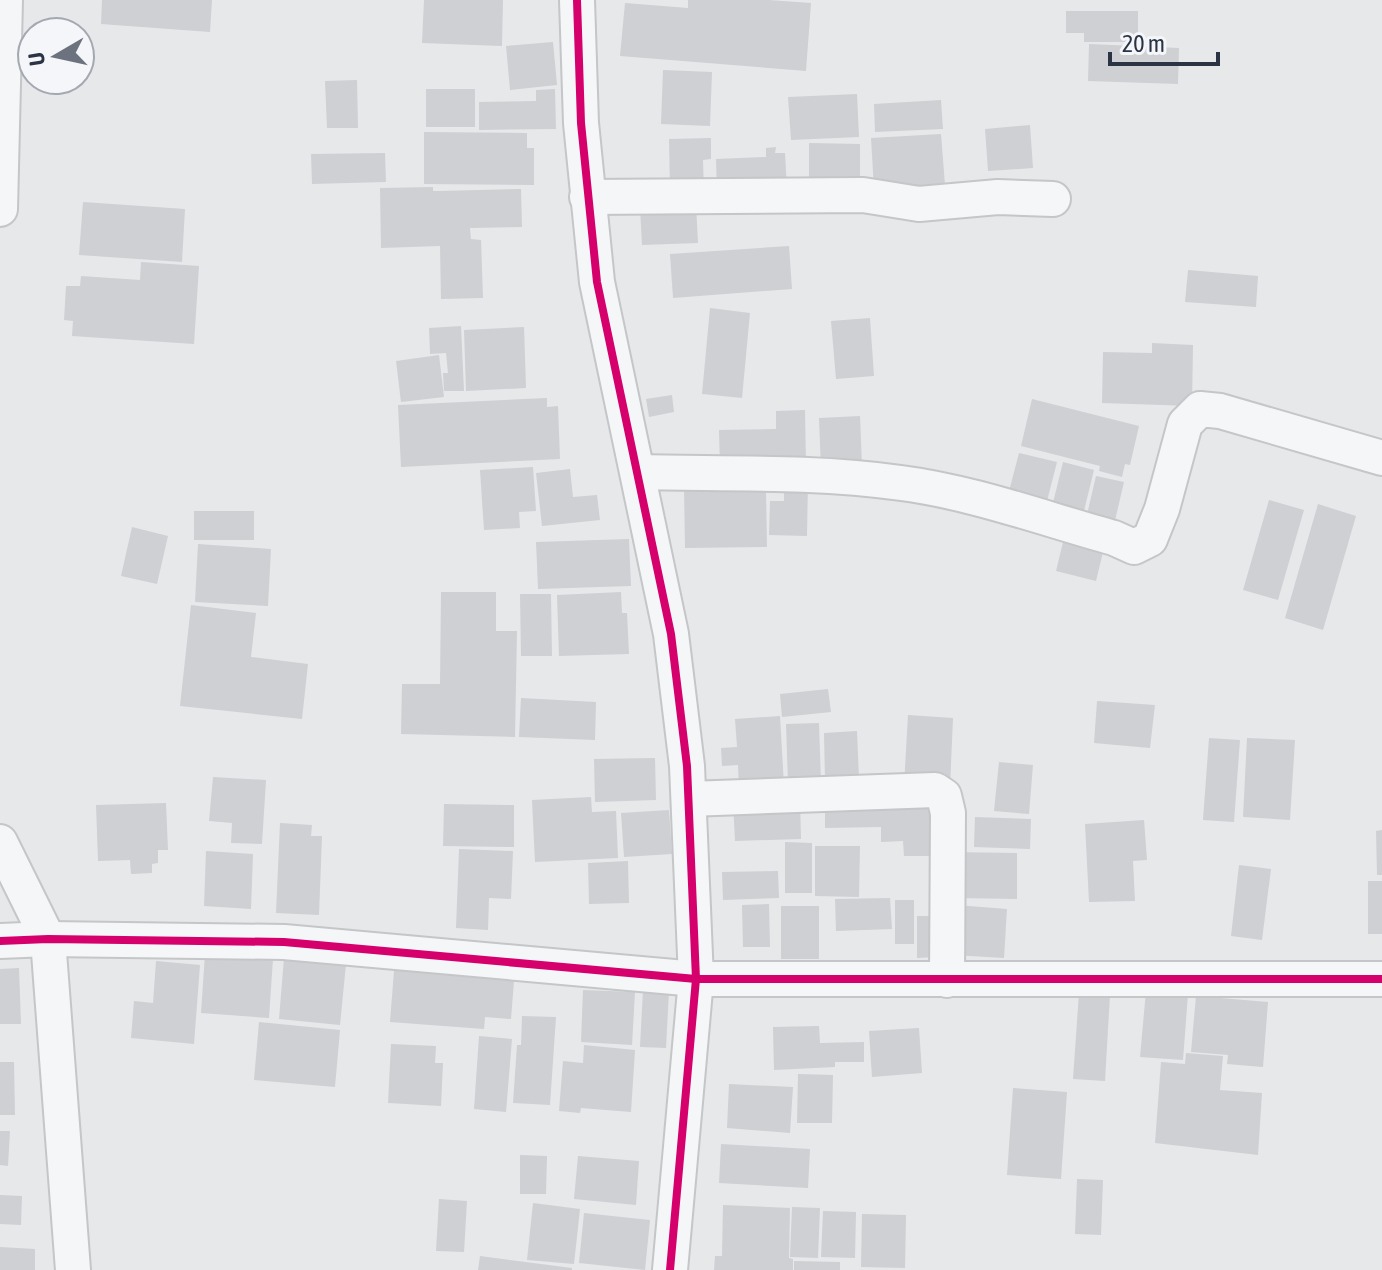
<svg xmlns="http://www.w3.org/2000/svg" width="1382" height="1270" font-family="'Asap Condensed',sans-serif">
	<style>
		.building { fill: #ced0d3 }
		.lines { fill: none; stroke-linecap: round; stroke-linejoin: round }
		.minor-casing { stroke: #c4c6c8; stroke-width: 38 }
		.minor { stroke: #f5f6f7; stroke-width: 34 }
		.cycleway-casing { stroke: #f4f6f9; stroke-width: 13 }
		.cycleway { stroke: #d6006c; stroke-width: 8 }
	</style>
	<rect width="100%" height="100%" fill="#e6e8ea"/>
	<g class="building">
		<path d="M102,0H212L210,32L101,24Z"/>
		<path d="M424,0H503L502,46L422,43Z"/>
		<path d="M688,0H769L811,3L806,71L620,56L625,3L688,8Z"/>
		<path d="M1066,11H1138V42H1084V33H1066Z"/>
		<path d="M553,42L557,85L510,90L506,46Z"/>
		<path d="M1089,44L1179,48L1178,84L1088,81Z"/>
		<path d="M663,70L712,72L710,126L661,124Z"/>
		<path d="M357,80L358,128H327L325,81Z"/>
		<rect x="426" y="89" width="49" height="38"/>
		<path d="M555,89L556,129L479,130V102L536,101V90Z"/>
		<path d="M857,94L859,137L791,140L788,97Z"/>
		<path d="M941,100L943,129L875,132L874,104Z"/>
		<path d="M1030,125L1033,168L988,171L985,129Z"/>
		<path d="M424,132L527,133V148H534V185L424,184Z"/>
		<path d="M941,134L945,185L874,189L871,138Z"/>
		<path d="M711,138V159L703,160L704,191L670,192L669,139Z"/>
		<path d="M809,143L860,144V189L809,188Z"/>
		<path d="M776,147L775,153H785L787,189L717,192L716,159L766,157V148Z"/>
		<path d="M385,153L386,182L312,184L311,154Z"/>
		<path d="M433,187V191H439L521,189L522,227L470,228L471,239L481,240L483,298L441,299L440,246L381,248L380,188Z"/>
		<path d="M83,202L185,209L182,262L79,255Z"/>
		<path d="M696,205L698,243L642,245L640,208Z"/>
		<path d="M789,246L792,289L673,298L670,254Z"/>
		<path d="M141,262L199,266L194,344L72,336L73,321L64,320L66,286H80L81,276L140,280Z"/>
		<path d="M1188,270L1258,276L1256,307L1185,302Z"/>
		<path d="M710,308L750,313L742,398L702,394Z"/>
		<path d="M870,318L874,376L836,379L831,321Z"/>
		<path d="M461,326L464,391H444L443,373H448L446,353L430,354L429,328Z"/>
		<path d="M524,327L526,388L466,391L464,330Z"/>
		<path d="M1152,343L1193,345L1192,406L1102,403L1103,352L1152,353Z"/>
		<path d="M439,355L444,397L401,402L396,361Z"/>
		<path d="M672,395L674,412L649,417L646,399Z"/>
		<path d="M547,398V407L558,406L560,459L401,467L398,405Z"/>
		<path d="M1032,399L1139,426L1130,465L1125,464L1122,477L1099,471L1100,466L1021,446Z"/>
		<path d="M805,410L806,466L720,468L719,430L776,429V411Z"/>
		<path d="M860,416L862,467L821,469L819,418Z"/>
		<path d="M1019,453L1057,462L1044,513L1006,503Z"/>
		<path d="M1063,462L1094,470L1081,523L1050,515Z"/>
		<path d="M533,467L536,511L519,512L520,528L484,530L480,470Z"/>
		<path d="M570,469L573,497L597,495L600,520L542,526L536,473Z"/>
		<path d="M1096,476L1124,482L1113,529L1085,523Z"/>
		<path d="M784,480L808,481L807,536L769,535L770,501H784Z"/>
		<path d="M684,486L766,487L767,547L685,548Z"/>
		<path d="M1269,500L1304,510L1278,600L1243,590Z"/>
		<path d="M1318,504L1356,516L1323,630L1285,618Z"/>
		<rect x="194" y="511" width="60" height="29"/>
		<path d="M132,527L168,536L157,584L121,576Z"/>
		<path d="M1065,534L1105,544L1096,581L1056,571Z"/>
		<path d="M629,539L631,586L538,589L536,542Z"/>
		<path d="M198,544L271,549L268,606L195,602Z"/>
		<path d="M441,592H496V631H517L515,737L401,734L402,684H440Z"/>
		<path d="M621,592L622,613H627L629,654L559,656L557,595Z"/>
		<path d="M520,594H551L552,656H521Z"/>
		<path d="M191,605L256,613L251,657L308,664L302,719L180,706Z"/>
		<path d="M828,689L831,712L782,717L780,694Z"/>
		<path d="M521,698L596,702L595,740L519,737Z"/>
		<path d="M1097,701L1155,705L1150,748L1094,743Z"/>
		<path d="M908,715L953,718L950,788L904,785Z"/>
		<path d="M780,716L784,786L739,789L738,765L722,766L721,748L737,747L735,719Z"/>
		<path d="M819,723L821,782L788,783L786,724Z"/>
		<path d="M857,731L859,779L825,780L824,733Z"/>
		<path d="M1209,738L1240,740L1234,822L1203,820Z"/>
		<path d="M1247,738L1295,740L1290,820L1243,817Z"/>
		<path d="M655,758L656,800L595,802L594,759Z"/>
		<path d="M999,762L1033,765L1029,814L994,811Z"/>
		<path d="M213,777L266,780L262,844L231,843L232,823L209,821Z"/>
		<path d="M591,797L592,812L616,811L618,858L535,862L532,800Z"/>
		<path d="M944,799L945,856H904L903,841L881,842V827L825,828V801Z"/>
		<path d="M800,800L801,839L735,841L733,802Z"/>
		<path d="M166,803L168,850H158V863L152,864V873L131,874L130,860L98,861L96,805Z"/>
		<path d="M444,804L514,805V847L443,846Z"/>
		<path d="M669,810L672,854L624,857L621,813Z"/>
		<path d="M975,817L1031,819L1030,849L974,847Z"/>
		<path d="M1144,820L1147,860L1133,861L1135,901L1089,902L1085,824Z"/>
		<path d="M280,823L312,825L311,836H322L319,915L276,913Z"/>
		<path d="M1382,830V875H1377L1376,831Z"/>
		<path d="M785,842L812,843V893H785Z"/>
		<path d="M815,846H860L859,897L815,896Z"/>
		<path d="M459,849L513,851L511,899L489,898L488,930L456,928Z"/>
		<path d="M206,851L253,854L251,909L204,906Z"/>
		<path d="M950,852L1017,853V899L955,898Z"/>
		<path d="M628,861L629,903L589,904L588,863Z"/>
		<path d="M1239,865L1271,869L1262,940L1231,936Z"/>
		<path d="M778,871L779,898L723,900L722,872Z"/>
		<rect x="1368" y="881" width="14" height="53"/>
		<path d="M890,898L892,929L836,931L835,899Z"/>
		<rect x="895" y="900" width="19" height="44"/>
		<path d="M769,904L770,947H743L742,905Z"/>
		<path d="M956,905L1007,909L1004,958L953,955Z"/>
		<rect x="781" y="906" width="38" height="53"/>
		<path d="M917,916H938V957L917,958Z"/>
		<path d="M205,954L273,959L269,1018L201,1013Z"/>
		<path d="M284,958L346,964L340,1025L279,1019Z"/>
		<path d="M395,958L515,968L511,1019L485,1017L484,1029L390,1022Z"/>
		<path d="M156,961L200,965L194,1044L131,1038L134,1001L153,1003Z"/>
		<path d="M19,968L21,1024H0V969Z"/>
		<path d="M583,990L635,992L632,1045L581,1042Z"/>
		<path d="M643,990L669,991L666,1048L640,1047Z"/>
		<path d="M1146,991L1188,994L1183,1060L1140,1057Z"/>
		<path d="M1079,993L1110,995L1105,1081L1073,1079Z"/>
		<path d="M1196,996L1268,1002L1263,1067L1227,1064L1228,1055L1191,1052Z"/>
		<path d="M522,1016L556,1017L550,1105L513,1103L517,1045H521Z"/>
		<path d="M259,1022L340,1030L335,1087L254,1080Z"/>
		<path d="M819,1026L820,1043L864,1042V1062H835V1067L774,1070L773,1027Z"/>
		<path d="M919,1028L922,1073L872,1077L869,1031Z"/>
		<path d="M479,1036L512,1039L506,1112L474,1109Z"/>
		<path d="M391,1044L436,1046L435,1063H443L441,1106L388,1103Z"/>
		<path d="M584,1045L635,1050L631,1112L581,1108L580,1113L559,1111L563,1061L583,1063Z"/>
		<path d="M1186,1053L1223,1056L1220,1090L1262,1093L1258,1155L1155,1143L1161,1062L1185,1064Z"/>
		<path d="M0,1062H14L15,1115H0Z"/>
		<path d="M798,1074L833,1075L832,1123H797Z"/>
		<path d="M729,1084L793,1087L790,1133L727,1128Z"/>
		<path d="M1013,1088L1067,1092L1061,1179L1007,1175Z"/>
		<path d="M0,1131H10L8,1166L0,1165Z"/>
		<path d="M721,1144L810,1149L808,1188L719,1183Z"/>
		<path d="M520,1155L547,1156L546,1194H520Z"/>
		<path d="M578,1156L639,1161L636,1205L574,1199Z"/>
		<path d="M1077,1179L1103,1180L1101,1235L1075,1234Z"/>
		<path d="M0,1195L22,1196L21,1225L0,1224Z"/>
		<path d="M439,1199L467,1201L464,1252L436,1251Z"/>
		<path d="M533,1203L580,1209L574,1264L527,1260Z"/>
		<path d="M723,1205L790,1208L789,1258L793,1259V1270H714L715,1256H722Z"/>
		<path d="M792,1207L820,1208L818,1258L790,1257Z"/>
		<path d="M823,1211L856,1212L855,1258L821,1257Z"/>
		<path d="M584,1213L650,1220L645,1270L579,1263Z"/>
		<path d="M862,1214L906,1215L905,1268L861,1267Z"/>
		<path d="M0,1247L35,1249V1270H0Z"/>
		<path d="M480,1256L572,1268V1270H478Z"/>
		<path d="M794,1261L840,1262V1270H794Z"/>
	</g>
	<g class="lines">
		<g class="minor-casing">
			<g id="minor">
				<path d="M577,0L581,123L597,282L671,634L687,766L696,979L670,1270"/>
				<path d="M587,197L863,195L919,204L998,197L1053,199"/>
				<path d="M0,209L5,0"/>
				<path d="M638,472C725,474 815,471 901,483C972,492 1045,519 1114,538L1134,547L1150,539L1162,509L1185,424L1200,409L1220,411L1382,458"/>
				<path d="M689,799L935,790L944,796L948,813L947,980"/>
				<path d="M0,842L48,939L73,1270"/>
				<path d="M0,941L48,939L284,942L696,979H1382"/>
			</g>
		</g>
		<use href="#minor" class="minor"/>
		<g class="cycleway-casing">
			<g id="cycleway">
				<path d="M577,0L581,123L597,282L671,634L687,766L696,979L670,1270"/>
				<path d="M0,941L48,939L284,942L696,979H1382"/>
			</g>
		</g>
		<use href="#cycleway" class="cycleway"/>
	</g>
	<g transform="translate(56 56) rotate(261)"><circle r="38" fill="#f4f6f9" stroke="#a4a8b1" stroke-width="2"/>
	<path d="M0-6L14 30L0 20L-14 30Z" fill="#6c737f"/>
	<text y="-12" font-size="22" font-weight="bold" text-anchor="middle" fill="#2b3445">U</text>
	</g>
	<path d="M1110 52v12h108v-12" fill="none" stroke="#2b3445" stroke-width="4"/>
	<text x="1122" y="52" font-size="24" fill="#2b3445" stroke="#f4f6f9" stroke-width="6" paint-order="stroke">20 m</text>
</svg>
